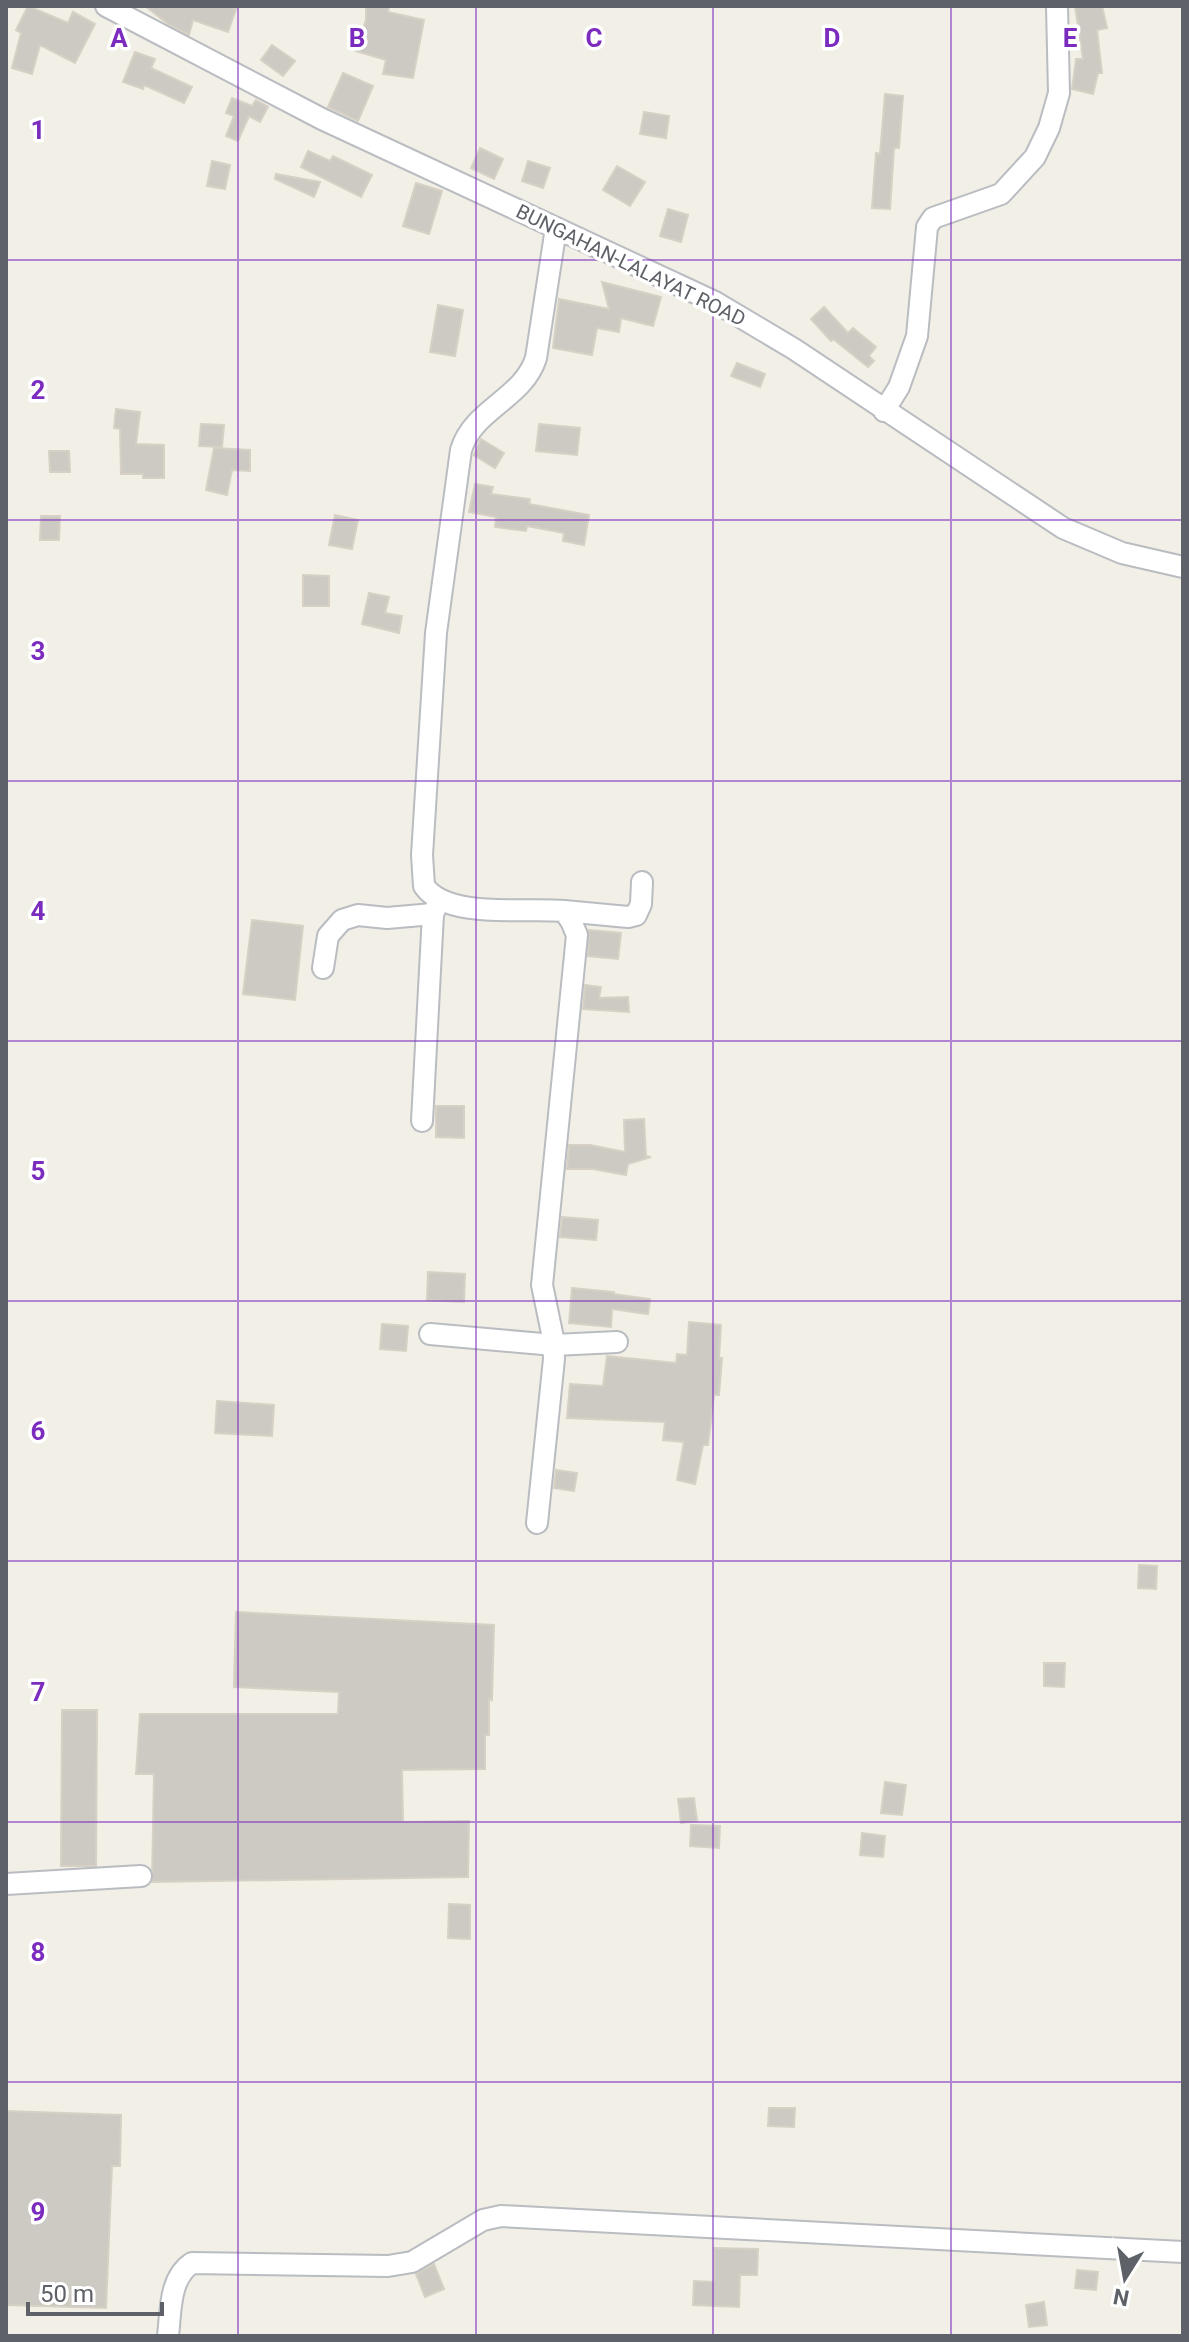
<svg xmlns="http://www.w3.org/2000/svg" width="1189" height="2342" font-family="Roboto,sans-serif">
	<style>
		.building { fill: #cccac3; stroke: #d6d1c4; stroke-width: 2 }
		.lines { fill: none; stroke-linecap: round; stroke-linejoin: round }
		.minor-casing { stroke: #b9bcc1; stroke-width: 24 }
		.minor { stroke: #fff; stroke-width: 20 }
		.grid { fill: none; stroke: #7b2cbf; stroke-width: 2; stroke-opacity: 0.55 }
		.labels { text-anchor: middle; stroke-width: 7; stroke-linejoin: round; paint-order: stroke }
		.street-label { font-size: 20px; fill: #5e6268; stroke: #fff }
		.grid-label { font-size: 26px; text-anchor: middle; font-weight: bold; fill: #7b2cbf; stroke: #fff; stroke-width: 7; stroke-linejoin: round; paint-order: stroke }
	</style>
	<rect width="100%" height="100%" fill="#f1efe6"/>
	<g class="building">
		<path d="M28,6L68,23L73,12L95,24L75,63L40,45L32,74L12,68L21,33L16,30Z"/>
		<path d="M145,6H228L236,9L228,32L193,20L189,35L168,24Z"/>
		<path d="M366,6H389L388,12L424,20L413,78L383,74L386,60L356,51L366,20Z"/>
		<path d="M1075,6H1102L1107,28L1097,30L1102,73H1098L1093,94L1072,89L1076,59H1083Z"/>
		<path d="M272,45L295,61L283,76L261,60Z"/>
		<path d="M135,52L155,59L151,68L192,87L184,103L144,85L143,89L123,82Z"/>
		<path d="M343,73L373,86L358,121L328,107Z"/>
		<path d="M885,94L903,96L899,148H894L890,209L872,208L876,153L880,154Z"/>
		<path d="M232,98L252,106L256,100L268,107L260,122L249,116L238,141L226,136L234,116L226,113Z"/>
		<path d="M644,112L669,116L666,138L640,134Z"/>
		<path d="M480,148L503,159L494,179L471,168Z"/>
		<path d="M308,151L330,161L333,156L372,175L361,197L301,167Z"/>
		<path d="M212,161L230,165L225,189L207,186Z"/>
		<path d="M528,161L550,168L543,188L522,181Z"/>
		<path d="M617,166L645,182L630,206L603,190Z"/>
		<path d="M276,174L320,182L314,197L275,179Z"/>
		<path d="M416,183L442,191L429,234L403,226Z"/>
		<path d="M668,209L688,215L681,242L660,236Z"/>
		<path d="M602,282L661,297L653,326L621,318L619,332L597,328L592,355L553,348L559,299L609,309Z"/>
		<path d="M438,305L463,310L455,356L430,352Z"/>
		<path d="M824,307L848,333L853,328L876,347L869,356L874,361L868,367L833,339L831,341L811,319Z"/>
		<path d="M737,363L765,374L760,387L731,376Z"/>
		<path d="M116,409L140,412L136,444L164,445V478H143V474H121L120,429L114,428Z"/>
		<path d="M201,424L224,425L222,447L199,446Z"/>
		<path d="M539,424L580,428L577,455L536,451Z"/>
		<path d="M481,439L504,453L495,468L474,455Z"/>
		<path d="M214,448L250,450V471L232,470L227,495L206,490Z"/>
		<path d="M49,451H69L70,472H50Z"/>
		<path d="M475,484L493,487L491,494L530,499L529,504L589,515L584,545L563,541L564,533L527,526L526,531L495,527L496,517L469,512Z"/>
		<path d="M335,515L358,520L352,549L329,545Z"/>
		<path d="M41,516H60L59,540H40Z"/>
		<path d="M303,575L329,576V606H303Z"/>
		<path d="M369,593L389,597L385,613L402,616L399,633L362,624Z"/>
		<path d="M252,920L303,926L295,1000L243,994Z"/>
		<path d="M589,930L621,933L618,959L588,956Z"/>
		<path d="M585,985L601,987L599,998L628,997L629,1012L583,1009Z"/>
		<path d="M436,1106H464V1138L436,1137Z"/>
		<path d="M644,1119L646,1156L651,1157L628,1164L626,1175L593,1169H567L569,1145H590L625,1152L624,1120Z"/>
		<path d="M562,1217L598,1220L596,1240L560,1237Z"/>
		<path d="M428,1272L465,1274L464,1302L427,1300Z"/>
		<path d="M572,1288L614,1292L613,1294L650,1299L648,1314L612,1309L611,1327L569,1323Z"/>
		<path d="M689,1322L721,1325L719,1358H722L719,1395H714L708,1445H703L695,1484L677,1480L684,1442L663,1440L665,1422L567,1418L570,1384L603,1386L607,1356L676,1363L677,1354L687,1355Z"/>
		<path d="M382,1324L408,1326L406,1351L380,1349Z"/>
		<path d="M217,1401L274,1405L272,1436L215,1433Z"/>
		<path d="M556,1470L577,1473L574,1491L554,1488Z"/>
		<path d="M1139,1565L1157,1566L1156,1589L1138,1588Z"/>
		<path d="M236,1612L494,1625L492,1700L489,1699V1735H485V1769L402,1770L403,1822L469,1821L468,1877L152,1882L154,1774H136L140,1714H338L339,1692L234,1687Z"/>
		<path d="M1044,1663H1065L1064,1687L1044,1686Z"/>
		<path d="M62,1710H97L96,1866H61Z"/>
		<path d="M885,1782L906,1785L902,1815L881,1813Z"/>
		<path d="M694,1798L697,1821L681,1823L678,1799Z"/>
		<path d="M691,1825L720,1826L719,1848L690,1846Z"/>
		<path d="M862,1833L885,1836L883,1857L860,1855Z"/>
		<path d="M449,1904L470,1905V1939L448,1938Z"/>
		<path d="M769,2108H795L794,2127L768,2126Z"/>
		<path d="M6,2111L121,2115L120,2166H112L106,2308L6,2305Z"/>
		<path d="M714,2248L758,2249L757,2275H740L739,2307L693,2305L694,2281L714,2282Z"/>
		<path d="M434,2264L444,2289L425,2297L416,2274Z"/>
		<path d="M1077,2270L1098,2272L1096,2290L1075,2288Z"/>
		<path d="M1044,2302L1047,2325L1029,2327L1026,2305Z"/>
	</g>
	<g class="lines">
		<g class="minor-casing">
			<g id="minor">
				<path d="M106,6L322,119L715,302L794,349L1063,528L1122,553L1183,567"/>
				<path d="M884,411L899,387L917,336L927,227L933,218L1001,194L1035,157L1049,128L1059,93L1057,6"/>
				<path d="M564,911L628,917L636,915L641,904L642,882"/>
				<path d="M323,968L328,936L342,920L358,915L387,918L433,914"/>
				<path d="M422,1121L433,914L439,901"/>
				<path d="M430,1334L554,1345L617,1342"/>
				<path d="M537,1523L554,1359L553,1338L542,1285L577,935L571,921L564,911C526,907 448,920 424,886L422,855L436,633L461,450C473,409 523,399 536,358L556,228"/>
				<path d="M6,1884L141,1876"/>
				<path d="M168,2336C171,2311 169,2278 192,2263L388,2266L412,2262L483,2220L501,2216L1183,2252"/>
			</g>
		</g>
		<use href="#minor" class="minor"/>
	</g>
	<path class="grid" d="M238,6V2336M476,6V2336M713,6V2336M951,6V2336M6,260H1183M6,520H1183M6,781H1183M6,1041H1183M6,1301H1183M6,1561H1183M6,1822H1183M6,2082H1183"/>
	<g class="labels">
		<g class="street-label">
			<text transform="translate(631 265) rotate(26)" y="7">BUNGAHAN-LALAYAT ROAD</text>
		</g>
	</g>
	<g class="grid-label">
		<text x="119" y="47">A</text>
		<text x="357" y="47">B</text>
		<text x="594" y="47">C</text>
		<text x="832" y="47">D</text>
		<text x="1070" y="47">E</text>
		<text x="38" y="139">1</text>
		<text x="38" y="399">2</text>
		<text x="38" y="660">3</text>
		<text x="38" y="920">4</text>
		<text x="38" y="1180">5</text>
		<text x="38" y="1440">6</text>
		<text x="38" y="1701">7</text>
		<text x="38" y="1961">8</text>
		<text x="38" y="2221">9</text>
	</g>
	<rect width="1189" height="2342" fill="none" stroke="#5e6268" stroke-width="16"/>
	<g transform="translate(1125 2278) rotate(191)" stroke="#ffffff" stroke-width="6" paint-order="stroke">
	<path d="M0-6L14 30L0 20L-14 30Z" fill="#5e6268"/>
	<text y="-12" font-size="22" font-weight="bold" text-anchor="middle" fill="#5e6268">N</text>
	</g>
	<path d="M28 2302v12h134v-12" fill="none" stroke="#5e6268" stroke-width="4"/>
	<text x="40" y="2302" font-size="24" fill="#5e6268" stroke="#ffffff" stroke-width="6" paint-order="stroke">50 m</text>
</svg>
